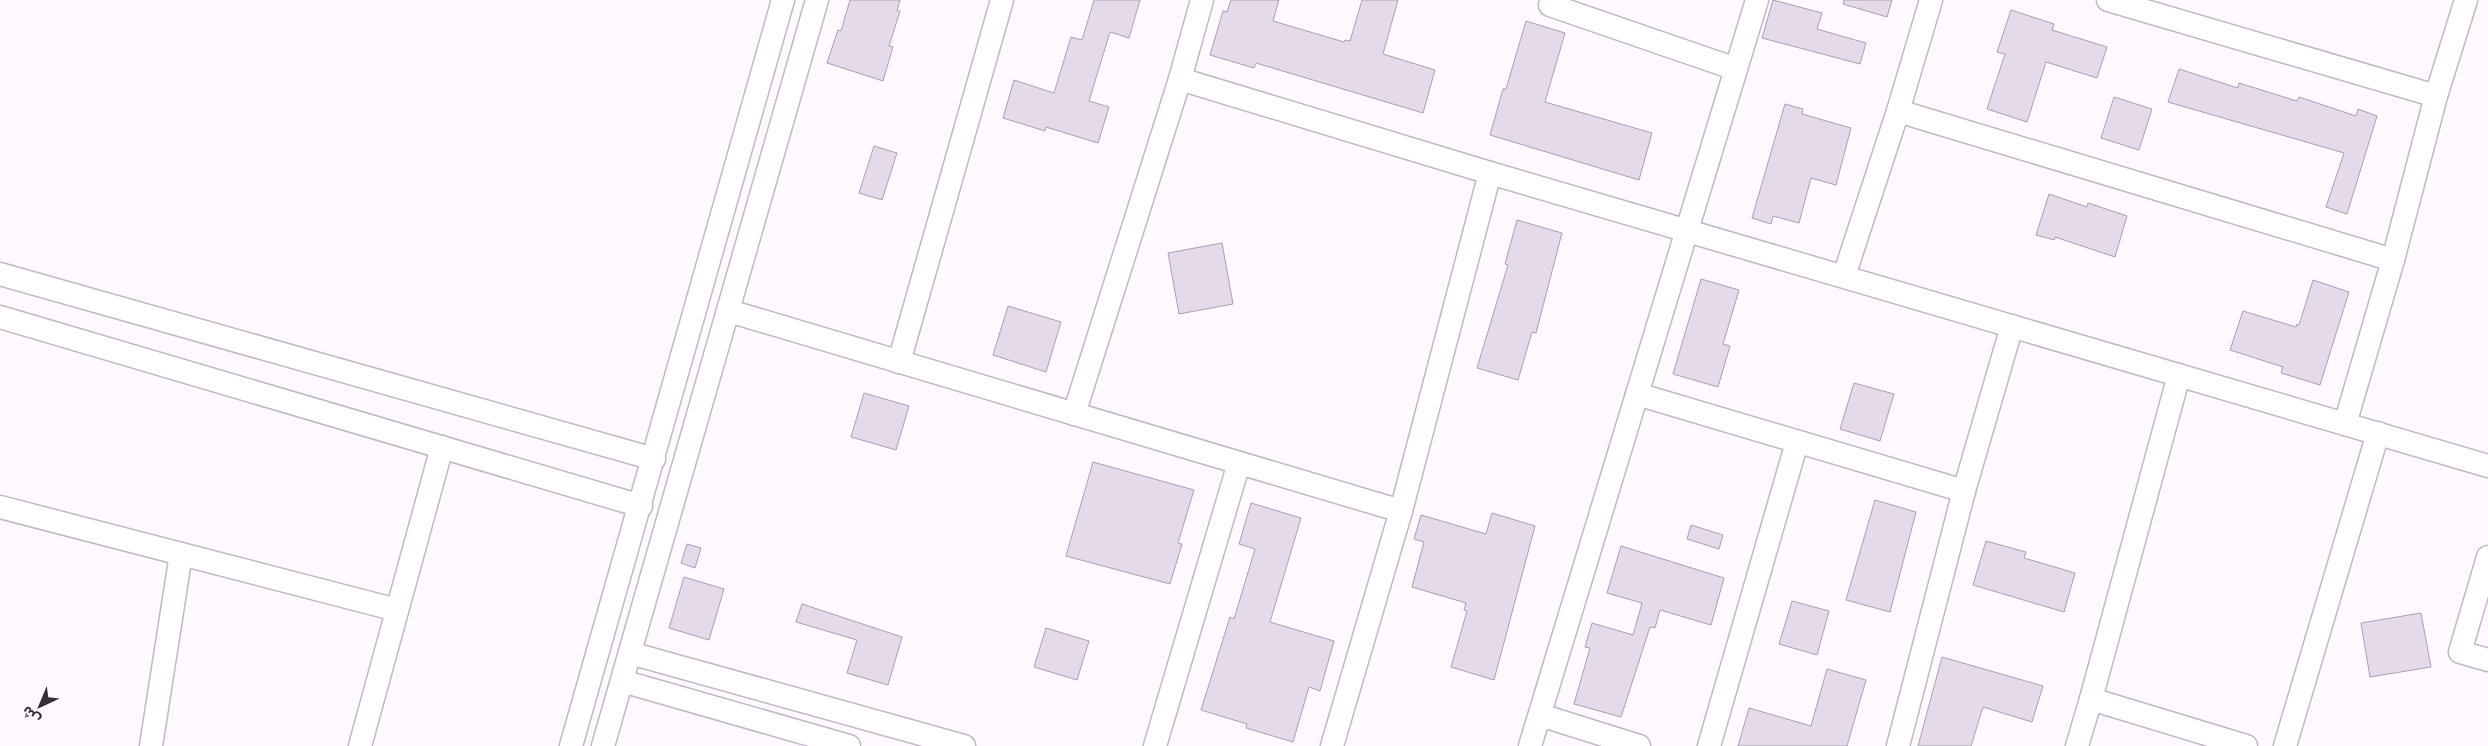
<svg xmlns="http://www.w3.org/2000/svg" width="2488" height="746" font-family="'Titillium Web','Noto Sans Arabic',sans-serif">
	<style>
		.building { fill: #e4dae9; stroke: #a9a0ae }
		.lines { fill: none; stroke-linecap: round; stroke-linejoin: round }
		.minor-casing { stroke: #c1b7c5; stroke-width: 25 }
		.minor { stroke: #fff; stroke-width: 22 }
	</style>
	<rect width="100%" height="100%" fill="#fdf9ff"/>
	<g class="building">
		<path d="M850,0H900L897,11H900L889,46L893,47L883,81L827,63L838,30L841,31Z"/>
		<path d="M1094,0H1140L1129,38L1110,32L1089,101L1109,107L1098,143L1046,127L1045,131L1003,118L1014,80L1054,93L1071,37L1082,40Z"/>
		<path d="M1231,0H1279L1273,21L1344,42L1345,40L1350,41L1362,0H1398L1383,54L1435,70L1423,113L1256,63L1254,68L1210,55L1223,11L1227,12Z"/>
		<path d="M1773,0L1822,13L1817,29L1866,43L1860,64L1762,38Z"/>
		<path d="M1844,0H1892L1887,17L1843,4Z"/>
		<path d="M2011,10L2054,24L2052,30L2107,47L2097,78L2046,62L2027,122L1987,109L2005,54L1997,52Z"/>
		<path d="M1526,21L1565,33L1545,102L1652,133L1639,180L1490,135L1503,89H1506Z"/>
		<path d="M2179,69L2238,88L2239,83L2297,101L2299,97L2356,116L2358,109L2377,116L2347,214L2326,207L2344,153L2168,102Z"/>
		<path d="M2114,97L2152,109L2139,150L2101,138Z"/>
		<path d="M1785,104L1803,109L1802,114L1851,128L1836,185L1811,178L1799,223L1773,216L1771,224L1752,218Z"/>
		<path d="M874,146L897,153L882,200L859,193Z"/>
		<path d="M2049,194L2087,207L2088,203L2127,216L2115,257L2055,237L2054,240L2036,235Z"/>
		<path d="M1517,220L1562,233L1536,333L1532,332L1518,380L1477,368L1508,265L1505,264Z"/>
		<path d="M1222,243L1233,304L1179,314L1168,253Z"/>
		<path d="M1701,279L1739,290L1723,344L1730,346L1718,387L1673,374Z"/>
		<path d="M2313,280L2349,292L2320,385L2281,373L2283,367L2230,350L2243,311L2296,327L2297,324L2299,325Z"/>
		<path d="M1008,306L1061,322L1046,372L993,355Z"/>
		<path d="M1854,383L1894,394L1880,441L1840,429Z"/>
		<path d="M864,393L909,406L896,450L851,437Z"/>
		<path d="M1093,462L1194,490L1178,543L1182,544L1170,584L1066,556Z"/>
		<path d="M1875,500L1916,512L1890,612L1846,600Z"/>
		<path d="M1251,503L1301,518L1270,622L1334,641L1320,691L1309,687L1293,742L1246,728L1247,724L1201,710L1230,617L1234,619L1255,549L1239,544Z"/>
		<path d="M1492,513L1535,526L1494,680L1451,667L1467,611L1464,610L1466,603L1412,587L1424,542L1414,539L1421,515L1486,534Z"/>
		<path d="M1691,525L1723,535L1719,549L1687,539Z"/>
		<path d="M1986,541L2026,552L2024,558L2075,573L2064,612L1973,585Z"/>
		<path d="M687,544L701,548L695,568L681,563Z"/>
		<path d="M1621,546L1724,578L1711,625L1660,610L1655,628L1650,627L1621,717L1574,704L1590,648L1585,647L1592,623L1633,635L1642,603L1607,593Z"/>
		<path d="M684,577L724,589L709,640L669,628Z"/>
		<path d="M1792,601L1829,611L1817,655L1779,644Z"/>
		<path d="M802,604L902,637L888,685L847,673L857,640L796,622Z"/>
		<path d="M2421,613L2431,667L2370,677L2361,623Z"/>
		<path d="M1046,628L1089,641L1077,680L1034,667Z"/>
		<path d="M1942,657L2043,686L2032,722L1983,707L1971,746H1918Z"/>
		<path d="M1827,669L1866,680L1847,746H1738L1749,708L1811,726Z"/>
	</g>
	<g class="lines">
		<g class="minor-casing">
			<g id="minor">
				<path d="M1202,0L1180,79L1490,173L1401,511L1332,746"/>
				<path d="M1552,0L1550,5L1736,69"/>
				<path d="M1931,0L1898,111L2393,260L2436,96L2466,0"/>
				<path d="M2108,0L2436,96"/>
				<path d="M1490,173L2488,466"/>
				<path d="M0,274L654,459"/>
				<path d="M1844,276L1898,111"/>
				<path d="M729,311L1401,511"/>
				<path d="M0,317L641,506"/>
				<path d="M899,362L1002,0"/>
				<path d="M1637,394L1964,491L1898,746"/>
				<path d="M1074,414L1180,79"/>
				<path d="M2345,424L2393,260"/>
				<path d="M1964,491L2012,326"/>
				<path d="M0,507L397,610"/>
				<path d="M2488,557L2460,652L2488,660"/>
				<path d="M630,653L964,746"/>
				<path d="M622,681L849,746"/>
				<path d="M2091,699L2179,375"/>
				<path d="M1540,715L1639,746"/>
				<path d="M151,746L181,554"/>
				<path d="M360,746L442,447"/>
				<path d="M571,746L783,0"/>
				<path d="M603,746L817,0"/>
				<path d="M1155,746L1239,463"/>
				<path d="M1530,746L1757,0"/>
				<path d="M1709,746L1797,442"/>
				<path d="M2077,746L2091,699L2246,746"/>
				<path d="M2285,746L2378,433"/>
			</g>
		</g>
		<use href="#minor" class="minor"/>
	</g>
	<g transform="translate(40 706) rotate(224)" stroke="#fdf9ff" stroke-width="4" paint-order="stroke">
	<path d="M0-4L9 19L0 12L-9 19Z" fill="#343036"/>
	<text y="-8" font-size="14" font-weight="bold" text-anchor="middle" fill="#343036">ش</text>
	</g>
</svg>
